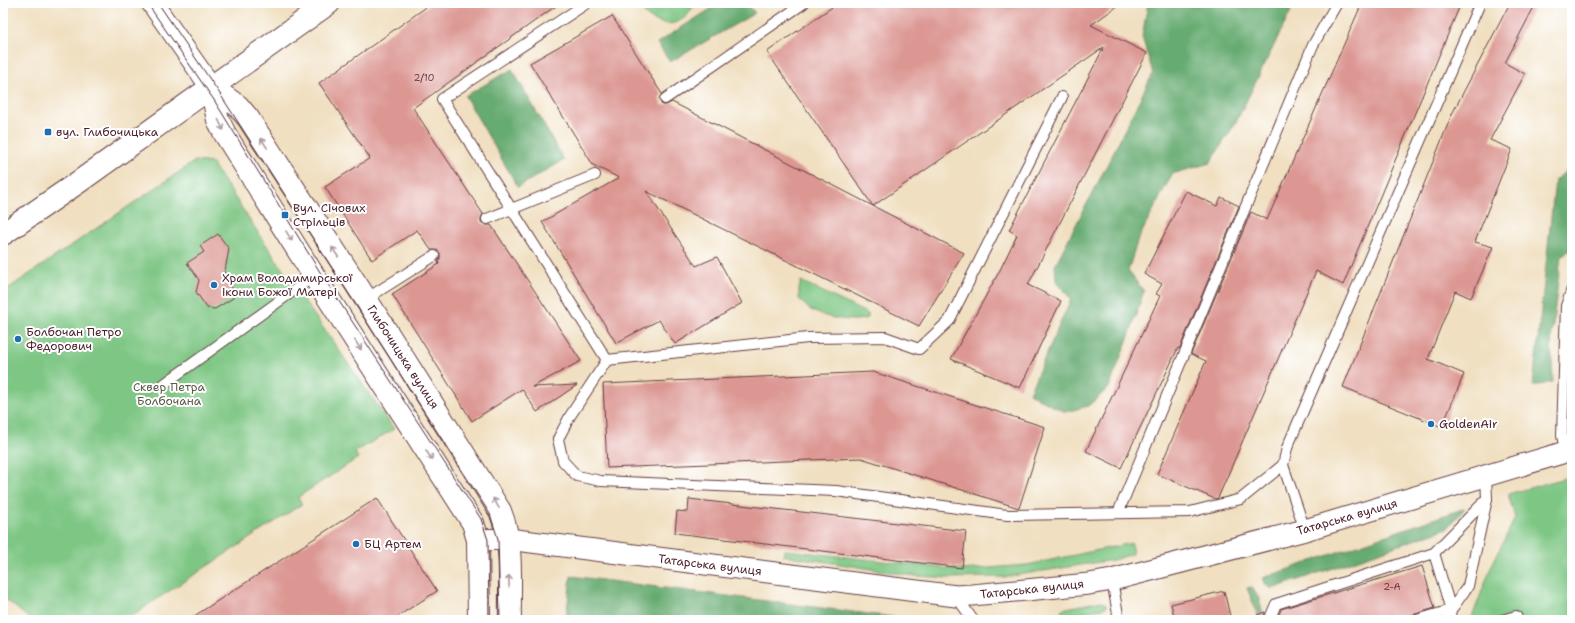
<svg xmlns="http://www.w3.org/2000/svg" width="1575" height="623" font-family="'Shantell Sans',sans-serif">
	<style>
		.green { fill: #7dc683; stroke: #647257 }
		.forest { fill: #66ab71; stroke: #58654e }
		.building { fill: #dc9793 }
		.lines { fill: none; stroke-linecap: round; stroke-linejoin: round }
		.service-casing { stroke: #633c41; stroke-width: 12 }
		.minor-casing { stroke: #633c41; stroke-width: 23 }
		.secondary-casing { stroke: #633c41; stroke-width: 24 }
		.service { stroke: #fff; stroke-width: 10 }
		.minor { stroke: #fff; stroke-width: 21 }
		.secondary { stroke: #fff; stroke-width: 22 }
		.tram { stroke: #4a1f2b; stroke-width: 1 }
		.oneway { stroke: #ae9aa0 }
		.poi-dot { fill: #1f6fb2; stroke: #fff; stroke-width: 1.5 }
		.labels { text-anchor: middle; stroke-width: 4; stroke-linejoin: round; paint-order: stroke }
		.number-label { font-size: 10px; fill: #6e3d45 }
		.poi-label { font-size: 12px; fill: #4a1f2b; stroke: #fff; text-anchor: start }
		.street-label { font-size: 12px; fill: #4a1f2b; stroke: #fff }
		.park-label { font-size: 12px; fill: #5c594a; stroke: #fff }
	</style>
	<rect width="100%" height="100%" fill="#fff"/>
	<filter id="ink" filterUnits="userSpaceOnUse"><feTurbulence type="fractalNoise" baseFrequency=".025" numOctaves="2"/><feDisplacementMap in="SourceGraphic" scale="8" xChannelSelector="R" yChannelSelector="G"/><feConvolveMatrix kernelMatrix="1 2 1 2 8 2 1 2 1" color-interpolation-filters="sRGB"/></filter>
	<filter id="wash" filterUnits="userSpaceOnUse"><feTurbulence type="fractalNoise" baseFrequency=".012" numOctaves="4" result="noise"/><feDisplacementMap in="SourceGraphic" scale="16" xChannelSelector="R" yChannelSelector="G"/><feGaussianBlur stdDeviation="0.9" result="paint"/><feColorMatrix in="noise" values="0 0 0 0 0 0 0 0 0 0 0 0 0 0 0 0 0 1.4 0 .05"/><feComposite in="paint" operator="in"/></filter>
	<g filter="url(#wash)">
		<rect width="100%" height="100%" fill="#f0dfc0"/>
		<g class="green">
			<path d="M638,3H694C685,32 649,29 638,3Z"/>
			<path d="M195,161L212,163L289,279L394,429L355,452L358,458L298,497L302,504L125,620H31L3,597V292Z"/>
			<path d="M801,281L868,314V318C853,323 825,318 811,310C807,307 803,303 799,299V289Z"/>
			<path d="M1572,476V620H1471L1491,567L1515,518L1508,494Z"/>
			<path d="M1132,543V554L1113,560L1005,577L950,578L915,576L783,555L785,550L962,570L1027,565Z"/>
			<path d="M1101,601L1106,604V607L1102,609L1066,616L1060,615L1062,609Z"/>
			<path d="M1045,612L1049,615V617L1046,620H1017Z"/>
		</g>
		<g class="forest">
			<path d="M720,3H747L755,13L670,62L657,43Z"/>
			<path d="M1148,3H1280L1291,11L1236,122L1210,163L1172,174L1137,242L1128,271L1144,291L1130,333L1109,388L1088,406L1066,412L1052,406L1029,393L1071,299L1056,281L1055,265L1106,167L1153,73L1142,37Z"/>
			<path d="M512,69L564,160L518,187L465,96Z"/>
			<path d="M1572,167V249L1561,256L1551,341L1553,382L1533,386L1555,180Z"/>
			<path d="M1465,508L1449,527L1434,533L1272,589L1266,585L1263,578Z"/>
			<path d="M571,576L908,619L911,620H566Z"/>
			<path d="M1252,587L1259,599L1265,620H1260L1247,588Z"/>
		</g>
		<g id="blocks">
			<g class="building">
				<path d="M432,3H560L413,108L483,214L481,218V222L486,225H491L581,361L532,387L577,385L537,412L522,389L472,421L392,294L439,264L438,261L440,259V253L437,250H431L417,230L372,260L325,187L370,158L319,83Z"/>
				<path d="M838,3H1122L1091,25L1147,53L1028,285L1061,301L1020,388L951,359L999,272L1017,235L1009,230L1104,47L873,206L767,52Z"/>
				<path d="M1362,3H1461L1343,285L1316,271L1218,498L1215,499L1157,474L1206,361L1191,354L1251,212L1267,220Z"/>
				<path d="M1510,3H1536L1505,63L1525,74L1490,140L1512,149L1475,242L1493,247L1471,298L1455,291L1428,359L1464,374L1442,427L1343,387L1452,114Z"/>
				<path d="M612,16L662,94L659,99L662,105H666L672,102L964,253L919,326L646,191L696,266L717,257L742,303L675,344L659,320L616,343L542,222L619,178L593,165L530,63Z"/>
				<path d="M1186,191L1217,206L1221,197L1239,206L1180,348H1178L1121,468L1086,451L1160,296L1156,294L1162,284L1144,274Z"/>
				<path d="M218,234L229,249L224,276L234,291L233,298L215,309L207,308L196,292L199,280L187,263L204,252L200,246Z"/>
				<path d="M873,372L1045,427L1019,508L861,458L607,468L603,384Z"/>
				<path d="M377,498L437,591L392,620H188Z"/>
				<path d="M689,499L966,531L962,568L675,533L677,511L688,512Z"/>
				<path d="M1422,566L1435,608L1396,620H1277L1281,609Z"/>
				<path d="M1224,591L1231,620H1175L1171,604Z"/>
				<path d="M1265,612L1264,620H1257V615Z"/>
			</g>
		</g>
	</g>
	<g filter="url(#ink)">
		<use href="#blocks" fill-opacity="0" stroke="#633c41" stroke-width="1"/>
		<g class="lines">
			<g class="service-casing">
				<g id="service">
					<path d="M587,3L442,99L607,360"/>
					<path d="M1062,97L949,321L919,349L885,337L808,338L607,360L570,416L558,439L563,461L577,476L601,481L836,491L1007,515L1190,512L1241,499L1283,465"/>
					<path d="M665,99L804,3"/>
					<path d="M487,219L595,175"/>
					<path d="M366,299L434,256"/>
					<path d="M164,384L314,276"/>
					<path d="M1566,452L1562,436L1566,306L1572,289"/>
					<path d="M1118,513L1313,45L1337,3"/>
					<path d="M1305,530L1283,465L1287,448L1480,3"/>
					<path d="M1112,580L1119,620"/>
					<path d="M956,596L973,620"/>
					<path d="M1271,620L1270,618L1276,604L1434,553L1487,499"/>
					<path d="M1417,620L1451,610L1434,553"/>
					<path d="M1449,620L1451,610L1468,586L1487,499L1486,477"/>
					<path d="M1502,620L1516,616L1518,620"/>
				</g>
			</g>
			<g class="minor-casing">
				<g id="minor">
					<path d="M152,3L211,87"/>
					<path d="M478,540L508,539L956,596L972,595L1089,584L1112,580L1305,530L1572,450"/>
				</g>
			</g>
			<g class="secondary-casing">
				<g id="secondary">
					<path d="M211,87L238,106L248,118L366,299L500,511C514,545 509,584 510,620"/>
					<path d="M211,87L218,120L225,134L314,276L473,523L478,540L479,620"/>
					<path d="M3,234L80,181L329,3"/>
				</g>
			</g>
			<use href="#service" class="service"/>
			<use href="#minor" class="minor"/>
			<use href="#secondary" class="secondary"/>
			<g class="tram">
				<path d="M147,3L214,100L320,272L481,519L488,540L489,620"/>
				<path d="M158,3L220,94L490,514L498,539L500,620"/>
			</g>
		</g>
		<defs><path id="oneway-shaft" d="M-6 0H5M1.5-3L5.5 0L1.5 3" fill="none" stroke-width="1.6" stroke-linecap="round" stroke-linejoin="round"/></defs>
		<g class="oneway">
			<use href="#oneway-shaft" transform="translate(221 125) rotate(65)"/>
			<use href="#oneway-shaft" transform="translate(264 143) rotate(-123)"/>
			<use href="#oneway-shaft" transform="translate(289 236) rotate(58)"/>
			<use href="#oneway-shaft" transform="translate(335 252) rotate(-123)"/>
			<use href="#oneway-shaft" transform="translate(358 345) rotate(57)"/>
			<use href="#oneway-shaft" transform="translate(429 455) rotate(57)"/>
			<use href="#oneway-shaft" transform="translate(496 503) rotate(-120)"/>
			<use href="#oneway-shaft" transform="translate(509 581) rotate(-91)"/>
		</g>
	</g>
	<g class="poi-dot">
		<rect x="44" y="128" width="8" height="8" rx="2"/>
		<rect x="281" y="211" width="8" height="8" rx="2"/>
		<circle cx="214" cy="285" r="4"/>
		<circle cx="18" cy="339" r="4"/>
		<circle cx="1431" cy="424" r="4"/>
		<circle cx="356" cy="544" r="4"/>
	</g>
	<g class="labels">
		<g class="number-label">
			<text x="424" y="81">2/10</text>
			<text x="1392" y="590">2-А</text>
		</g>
		<g class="poi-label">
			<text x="56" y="136">вул. Глибочицька</text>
			<text x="293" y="212">Вул. Січових<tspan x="293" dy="14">Стрільців</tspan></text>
			<text x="222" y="282">Храм Володимирської<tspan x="222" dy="14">ікони Божої Матері</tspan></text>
			<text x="26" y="336">Болбочан Петро<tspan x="26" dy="14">Федорович</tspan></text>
			<text x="1439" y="428">GoldenAir</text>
			<text x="364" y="548">БЦ Артем</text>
		</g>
		<g class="street-label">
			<text transform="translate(403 357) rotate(57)" y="4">Глибочицька вулиця</text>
			<text transform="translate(1347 517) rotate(-16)" y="4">Татарська вулиця</text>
			<text transform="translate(710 565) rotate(7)" y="4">Татарська вулиця</text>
			<text transform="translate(1032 589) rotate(-6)" y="4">Татарська вулиця</text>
		</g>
		<g class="park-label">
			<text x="169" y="391">Сквер Петра<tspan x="169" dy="14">Болбочана</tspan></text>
		</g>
	</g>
	<rect width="1575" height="623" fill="none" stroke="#fff" stroke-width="16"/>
</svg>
